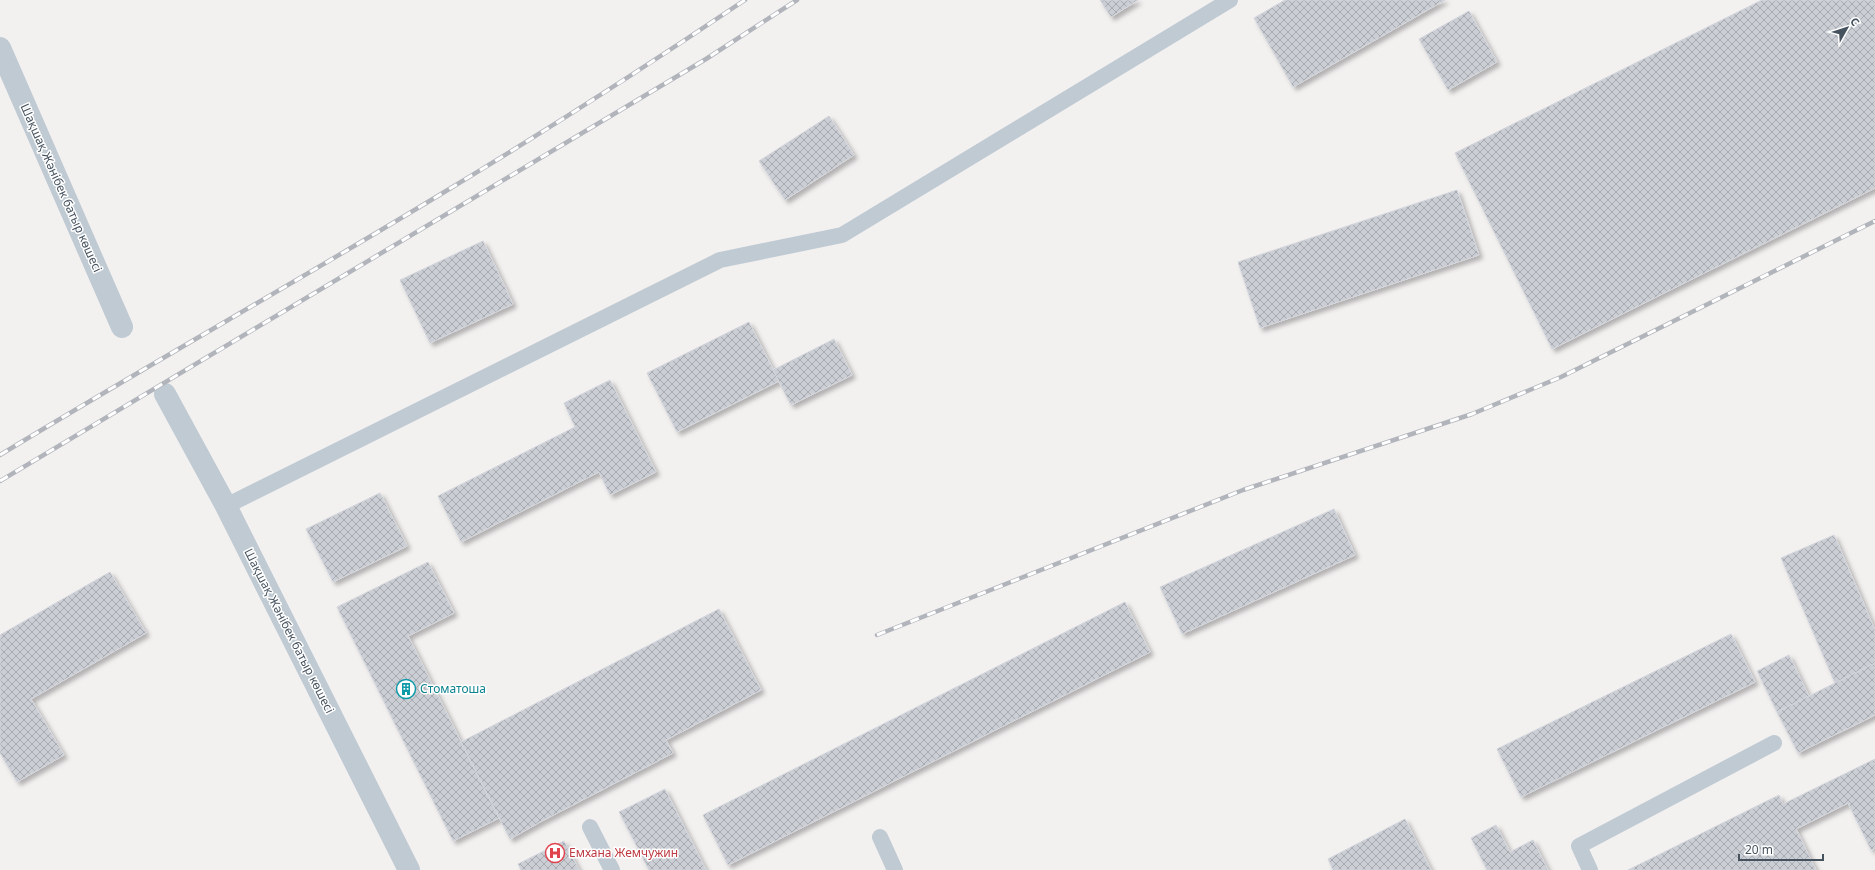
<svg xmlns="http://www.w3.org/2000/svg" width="1875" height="870" font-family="'Noto Sans',sans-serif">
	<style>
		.building { fill: url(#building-cross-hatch); stroke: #d3d6dc; filter: url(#shadow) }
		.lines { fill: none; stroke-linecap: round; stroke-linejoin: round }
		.lane { stroke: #bfcad3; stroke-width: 16 }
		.street { stroke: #bfcad3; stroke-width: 22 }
		.rail-casing { stroke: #b1b5bb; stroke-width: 4.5 }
		.rail { stroke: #fff; stroke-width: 3; stroke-dasharray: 9; stroke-linecap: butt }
		.labels { text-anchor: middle; stroke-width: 3; stroke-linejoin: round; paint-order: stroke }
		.street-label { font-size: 12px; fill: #46535f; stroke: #fff }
		.culture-label { font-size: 12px; fill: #0d838f; stroke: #fff; text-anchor: start }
		.health-label { font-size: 12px; fill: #be3a42; stroke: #fff; text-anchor: start }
	</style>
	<defs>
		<pattern id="building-cross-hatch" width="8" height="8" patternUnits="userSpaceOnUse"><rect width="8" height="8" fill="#cbcfd5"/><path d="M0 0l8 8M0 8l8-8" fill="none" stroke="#a7abb0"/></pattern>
		<filter id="shadow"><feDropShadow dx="3.5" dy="3.5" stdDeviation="2" flood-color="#0004"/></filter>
	</defs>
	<rect width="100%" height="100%" fill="#f3f0f0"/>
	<g class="building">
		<path d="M1100,0H1138L1111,17Z"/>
		<path d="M1285,0H1445L1293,87L1254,18Z"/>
		<path d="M1762,0H1875V188L1552,349L1455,153Z"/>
		<path d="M1469,11L1497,62L1448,90L1419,39Z"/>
		<path d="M829,116L854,155L785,200L759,161Z"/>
		<path d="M1457,190L1479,255L1260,328L1238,262Z"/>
		<path d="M483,241L513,304L430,343L400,280Z"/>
		<path d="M749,322L779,381L677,432L647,373Z"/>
		<path d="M834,339L852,375L791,405L773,370Z"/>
		<path d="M610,380L656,472L610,495L599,472L461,542L438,496L575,427L564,403Z"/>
		<path d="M380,493L407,546L333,582L306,529Z"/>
		<path d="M1334,509L1355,555L1182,634L1160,587Z"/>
		<path d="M1834,535L1875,630V663L1835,683L1781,558Z"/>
		<path d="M428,562L454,613L408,636L499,818L453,841L337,607Z"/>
		<path d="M110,572L146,633L31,699L64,755L17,782L0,753V635Z"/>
		<path d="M1125,602L1150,652L728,865L703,815Z"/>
		<path d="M719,609L761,690L666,740L673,753L542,821L510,839L461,742Z"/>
		<path d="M1731,634L1755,682L1521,797L1497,749Z"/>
		<path d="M1789,655L1809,696L1777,712L1757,671Z"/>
		<path d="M1875,663V715L1798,753L1777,712Z"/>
		<path d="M1875,759V848L1871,850L1848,803L1796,829L1816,870H1628L1779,795L1783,804Z"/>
		<path d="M665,789L706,870H649L619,812Z"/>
		<path d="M1405,819L1431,870H1333L1328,859Z"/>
		<path d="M1496,825L1510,852L1533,840L1548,870H1487L1471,838Z"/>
		<path d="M564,841L579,870H521L518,864Z"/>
	</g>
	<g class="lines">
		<g class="lane">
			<path d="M226,506L720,260L842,235L1230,0"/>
			<path d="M590,827L612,870"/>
			<path d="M880,837L895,870"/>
			<path d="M1590,870L1579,846L1774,743"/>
		</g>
		<g class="street">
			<path d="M0,48L122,327"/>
			<path d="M165,394L226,506L409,870"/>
		</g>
		<g class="rail-casing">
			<g id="rail">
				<path d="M0,455C148,365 298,281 446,191C547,130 647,66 745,0"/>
				<path d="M0,481L706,59L797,0"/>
				<path d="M877,635L1243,490L1472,414L1561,377L1875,221"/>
			</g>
		</g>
		<use href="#rail" class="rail"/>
	</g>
	<defs>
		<g id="building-ring" transform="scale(1)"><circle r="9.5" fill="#fff" stroke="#0f9aa8" stroke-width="1.5"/><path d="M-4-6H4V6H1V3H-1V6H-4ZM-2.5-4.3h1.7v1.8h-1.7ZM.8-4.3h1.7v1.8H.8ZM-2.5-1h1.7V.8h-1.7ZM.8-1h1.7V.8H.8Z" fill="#0f9aa8"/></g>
		<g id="hospital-ring" transform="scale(1)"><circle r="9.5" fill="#fff" stroke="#e0444e" stroke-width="1.5"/><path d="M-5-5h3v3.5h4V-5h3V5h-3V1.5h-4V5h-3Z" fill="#e0444e"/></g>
	</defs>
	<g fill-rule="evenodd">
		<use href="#building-ring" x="406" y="689"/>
		<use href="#hospital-ring" x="555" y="853"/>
	</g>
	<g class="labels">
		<g class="street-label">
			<text transform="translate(61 188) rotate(66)" y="4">Шақшақ Жәнібек батыр көшесі</text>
			<text transform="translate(289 631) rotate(63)" y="4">Шақшақ Жәнібек батыр көшесі</text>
		</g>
		<g class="culture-label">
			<text x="420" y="693">Стоматоша</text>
		</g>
		<g class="health-label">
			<text x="569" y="857">Емхана Жемчужин</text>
		</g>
	</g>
	<g transform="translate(1847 28) rotate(51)" stroke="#ffffff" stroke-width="3" paint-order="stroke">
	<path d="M0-3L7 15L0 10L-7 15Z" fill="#46535f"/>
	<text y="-6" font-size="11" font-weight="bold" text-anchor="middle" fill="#46535f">С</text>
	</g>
	<path d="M1739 854v6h84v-6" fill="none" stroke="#46535f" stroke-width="2"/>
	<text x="1745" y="854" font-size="12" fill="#46535f" stroke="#ffffff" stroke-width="3" paint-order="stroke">20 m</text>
</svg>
